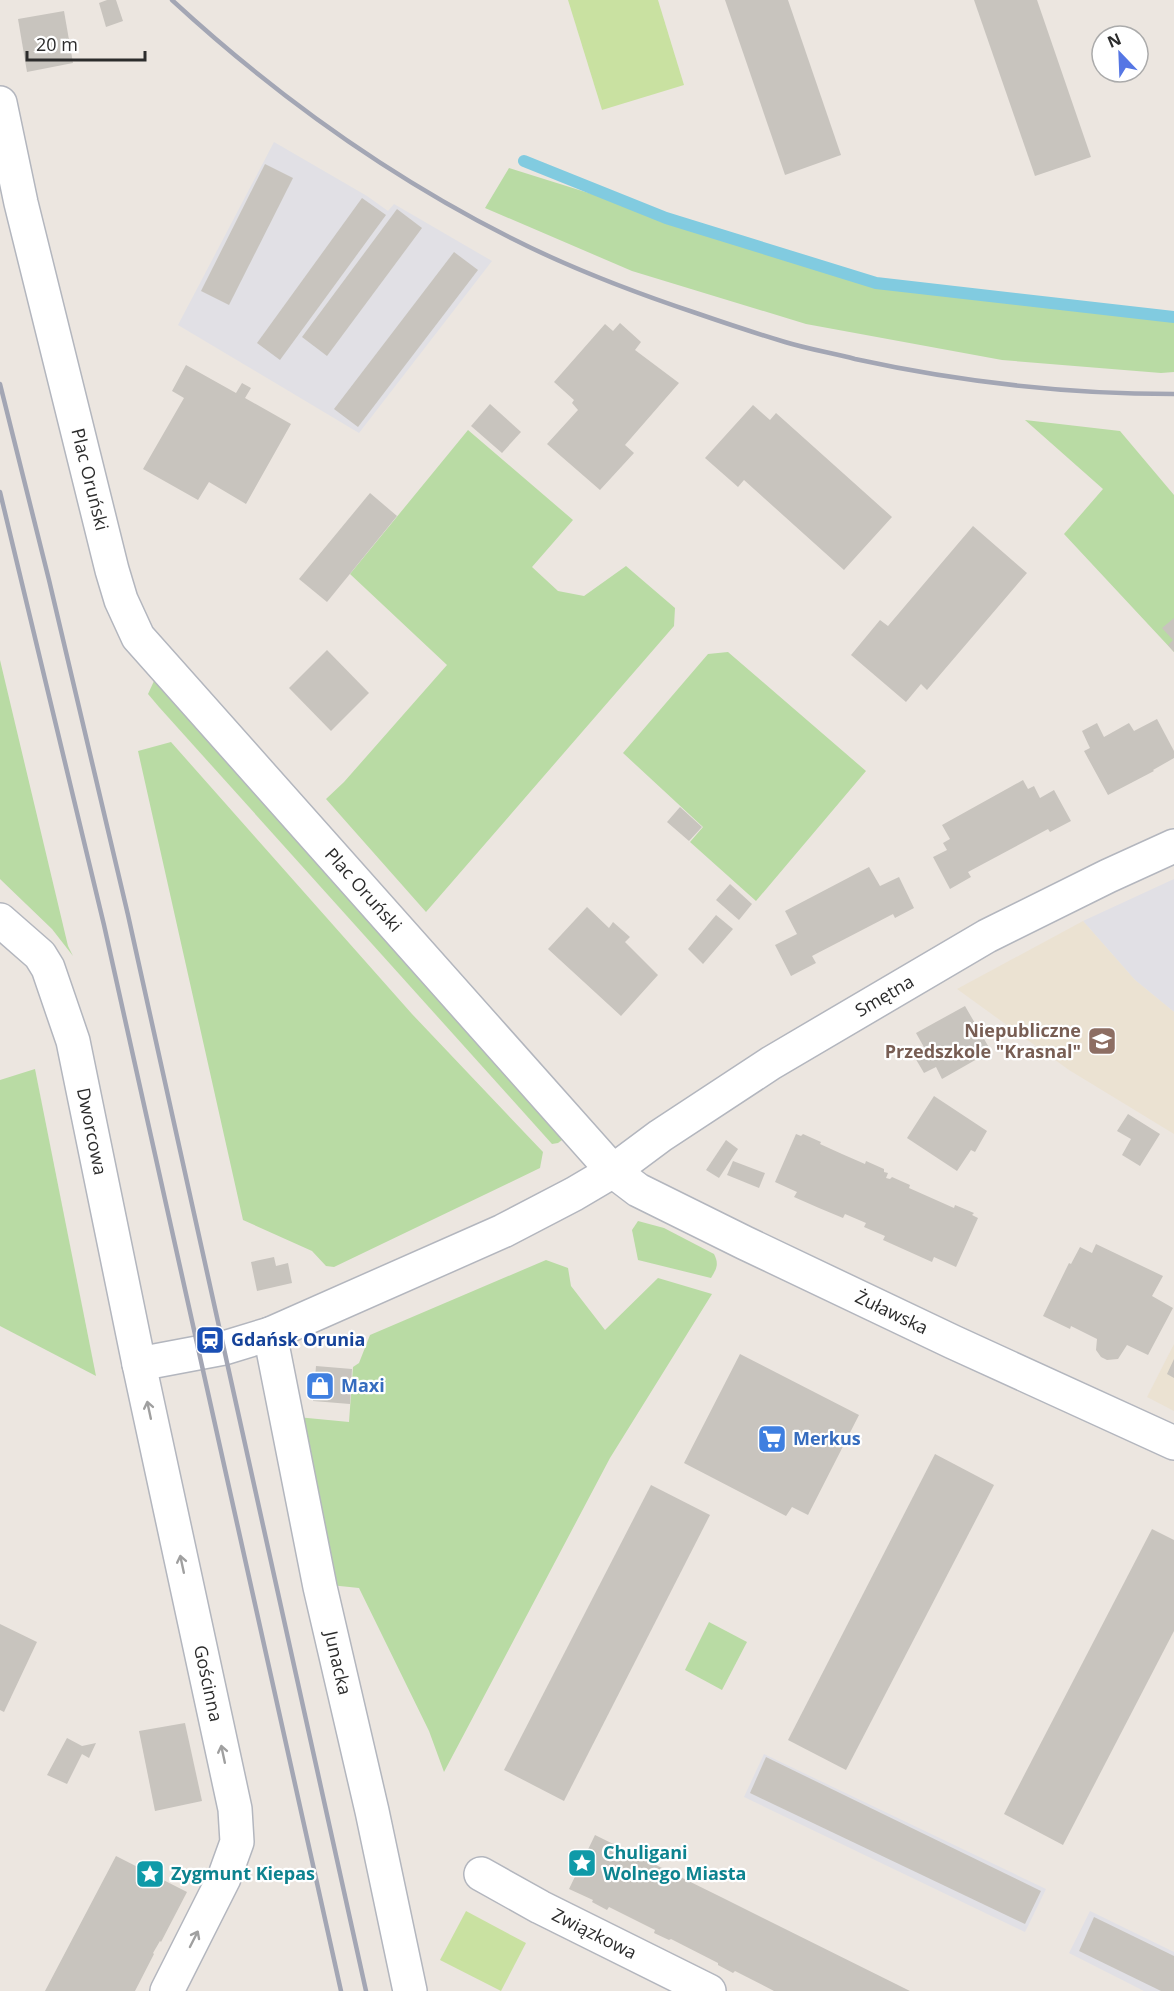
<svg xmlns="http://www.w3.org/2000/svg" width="1174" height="1991" font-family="'Open Sans',sans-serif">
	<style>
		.industrial { fill: #e1e0e5 }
		.education { fill: #ebe2d2 }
		.green { fill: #b9dba4 }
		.pitch { fill: #c9e1a1 }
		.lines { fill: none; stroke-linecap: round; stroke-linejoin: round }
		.stream { stroke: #81cbe0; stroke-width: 12 }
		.building { fill: #c8c4be }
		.minor-casing { stroke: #b3b6be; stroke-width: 36 }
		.minor { stroke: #fff; stroke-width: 33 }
		.rail { stroke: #a3a6b4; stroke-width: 4.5 }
		.oneway { stroke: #a0a0a0 }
		.labels { text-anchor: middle; stroke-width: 4.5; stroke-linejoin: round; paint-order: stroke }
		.street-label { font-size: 18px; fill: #2c2c2c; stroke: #fff }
		.education-label { font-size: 18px; font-weight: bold; fill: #785e54; stroke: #fff; text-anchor: end }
		.transit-label { font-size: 18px; font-weight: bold; fill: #164399; stroke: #fff; text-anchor: start }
		.shop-label { font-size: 18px; font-weight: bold; fill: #366cbe; stroke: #fff; text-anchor: start }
		.culture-label { font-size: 18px; font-weight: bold; fill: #0d838f; stroke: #fff; text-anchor: start }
	</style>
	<rect width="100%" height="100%" fill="#ece6e0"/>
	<g class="industrial">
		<path d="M274,142L367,196L388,211L394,204L492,261L359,433L178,325Z"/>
		<path d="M1174,879V1012L1135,980L1083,921Z"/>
		<path d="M764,1754L1046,1889L1025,1932L744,1797Z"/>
		<path d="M1090,1911L1174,1952V1991H1144L1069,1953Z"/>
	</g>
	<g class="education">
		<path d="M1083,921L1135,980L1174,1012V1134L1069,1070L957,989Z"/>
		<path d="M1174,1344V1411L1147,1397Z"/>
	</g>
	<g class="green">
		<path d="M509,168L876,283L1174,317V372L1161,373L1002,360L806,324L632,271L485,208Z"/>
		<path d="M1025,420L1120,431L1174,495V652L1064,534L1103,489Z"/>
		<path d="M468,430L573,520L532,567L558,591L584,596L626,566L675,608L674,626L426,912L326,799L344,782L447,665L350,574Z"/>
		<path d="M728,652L866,771L756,901L690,842L703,827L623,753L708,654Z"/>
		<path d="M0,660L68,946L73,956L52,929L0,879Z"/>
		<path d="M154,681L566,1137L558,1143L552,1144L159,707L148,694Z"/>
		<path d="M171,742L412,1014L543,1152L540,1168L334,1267L326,1266L312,1251L243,1220L138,751Z"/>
		<path d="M35,1069L96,1376L0,1326V1080Z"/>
		<path d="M638,1221L664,1228L714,1254C719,1264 717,1268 711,1278L638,1260L632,1230Z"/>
		<path d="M546,1260L568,1268L571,1286L605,1330L658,1278L712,1294L610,1458L444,1772L429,1731L359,1588L330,1585L297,1417L349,1422L353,1367L359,1363L370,1335Z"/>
		<path d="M709,1622L747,1642L722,1690L685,1670Z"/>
	</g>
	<g class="pitch">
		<path d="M568,0H658L684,85L602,110Z"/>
		<path d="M466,1911L526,1943L501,1991L440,1960Z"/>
	</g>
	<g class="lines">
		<path class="stream" d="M524,161L666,218L876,283L1174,317"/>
	</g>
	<g class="building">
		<path d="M107,0H116L123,21L106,27L99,3Z"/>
		<path d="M725,0H788L841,155L785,175Z"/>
		<path d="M974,0H1037L1091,157L1035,176Z"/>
		<path d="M64,11L73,63L27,72L18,19Z"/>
		<path d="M265,164L293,178L229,305L201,291Z"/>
		<path d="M362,198L386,215L280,360L257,343Z"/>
		<path d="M397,209L422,228L327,356L302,337Z"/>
		<path d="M454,252L478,270L358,427L334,409Z"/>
		<path d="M620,323L641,342L635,350L679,383L625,445L634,453L600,490L547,444L578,410L572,403L574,400L554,382L605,324L613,331Z"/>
		<path d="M186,365L236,393L242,383L251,388L245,398L291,424L246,504L209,482L198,500L143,469L184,398L172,391Z"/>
		<path d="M490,404L521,432L502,453L471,426Z"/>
		<path d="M753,405L770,420L776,413L892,517L844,570L744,480L738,487L705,458Z"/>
		<path d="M370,493L397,516L327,602L299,579Z"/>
		<path d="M973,526L1027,573L927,690L921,684L906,702L851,655L880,620L888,626Z"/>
		<path d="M1174,618V652L1168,645L1173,640L1162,628Z"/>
		<path d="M327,650L369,693L331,731L289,688Z"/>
		<path d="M1157,719L1174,751V758L1153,770L1154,771L1108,795L1084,751L1090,748L1082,731L1097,723L1104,737L1129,723L1134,731Z"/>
		<path d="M1023,780L1028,789L1034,786L1040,798L1054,790L1071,821L1050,832L1048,829L968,872L971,877L950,889L933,857L947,850L943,843L950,839L942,825Z"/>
		<path d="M680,807L702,827L689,841L667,822Z"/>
		<path d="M869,867L880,886L899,877L914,908L895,918L893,914L812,956L816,963L791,976L775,945L797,934L785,911Z"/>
		<path d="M730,884L752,904L739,920L716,900Z"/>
		<path d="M587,907L609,928L613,922L630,937L625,942L658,975L621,1016L548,949Z"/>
		<path d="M716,915L733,929L703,964L688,949Z"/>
		<path d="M965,1006L991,1051L942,1079L936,1067L924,1073L914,1056L925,1049L916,1033Z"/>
		<path d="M934,1096L987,1131L975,1152L971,1150L957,1171L907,1138Z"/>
		<path d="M1128,1114L1160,1134L1140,1166L1122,1155L1131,1139L1117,1131Z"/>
		<path d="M796,1134L801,1136L803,1134L821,1142L820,1144L842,1154L865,1164L866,1161L884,1169V1172L888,1173L886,1178L890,1179L892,1177L910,1185L909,1188L954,1208L955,1205L974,1213L972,1215L978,1218L956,1267L934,1257L932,1262L883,1240L885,1236L864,1227L866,1223L845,1214L843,1218L819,1208L794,1197L797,1192L775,1182Z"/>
		<path d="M726,1140L738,1149L719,1178L706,1170Z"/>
		<path d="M733,1161L765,1173L759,1188L727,1175Z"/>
		<path d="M1096,1244L1163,1276L1152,1296L1173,1308L1148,1355L1127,1345L1118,1359L1107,1360L1101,1357L1096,1350L1097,1339L1071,1326L1070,1329L1043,1316L1069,1263L1071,1264L1080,1247L1092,1253Z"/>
		<path d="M274,1257L276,1266L288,1263L292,1283L257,1291L251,1262Z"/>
		<path d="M740,1354L859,1415L808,1515L792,1507L786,1516L684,1463Z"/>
		<path d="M1174,1359V1378L1167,1374Z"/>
		<path d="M316,1366L352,1369L350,1404L313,1401Z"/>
		<path d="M935,1454L994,1485L846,1770L788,1740Z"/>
		<path d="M651,1485L710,1515L564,1801L504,1770Z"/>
		<path d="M1152,1529L1174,1540V1631L1063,1845L1004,1814Z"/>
		<path d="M0,1624L37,1642L4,1712L0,1710Z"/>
		<path d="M185,1723L202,1801L155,1811L139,1731Z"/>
		<path d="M67,1738L82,1746L96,1743L89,1758L82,1754L67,1784L47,1775Z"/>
		<path d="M766,1757L1041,1891L1025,1924L750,1793Z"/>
		<path d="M595,1835L721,1897L910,1991H774L735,1971L733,1973L718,1965V1963L671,1939L669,1940L654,1933L655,1930L609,1907L607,1910L592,1902L593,1900L569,1889Z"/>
		<path d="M116,1856L187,1892L161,1942L160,1941L153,1953L154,1954L135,1991H45Z"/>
		<path d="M1094,1917L1174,1956V1991H1161L1079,1951Z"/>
	</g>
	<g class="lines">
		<g class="minor-casing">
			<g id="minor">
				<path id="s1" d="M0,103L21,203L112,570L121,600L138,637L613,1171L638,1190L745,1243L953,1342L1174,1443"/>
				<path id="s2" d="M0,920L40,955L48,968L73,1041L139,1364L235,1809L237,1842L224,1878L167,1991"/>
				<path id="s3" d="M270,1334L320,1587L372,1811L410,1991"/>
				<path id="s4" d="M139,1364L224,1348L270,1334L503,1231L574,1194L613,1171L660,1136L771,1063L987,936L1108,876L1174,846"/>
				<path id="s5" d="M481,1874L540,1907L709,1991"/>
			</g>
		</g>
		<use href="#minor" class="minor"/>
		<g class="rail">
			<path d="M172,0C273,93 388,176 511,238C570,268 633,292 696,313C725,323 755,333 785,342C808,349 832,353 855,359C960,382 1067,394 1174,394"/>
			<path d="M0,384L49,580L128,915L366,1991"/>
			<path d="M0,492L104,925L341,1991"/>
		</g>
	</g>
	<defs><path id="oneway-shaft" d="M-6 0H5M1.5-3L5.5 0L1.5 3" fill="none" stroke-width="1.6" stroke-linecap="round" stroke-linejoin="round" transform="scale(1.5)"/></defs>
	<g class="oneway">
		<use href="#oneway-shaft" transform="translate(149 1410) rotate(-102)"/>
		<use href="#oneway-shaft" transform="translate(182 1564) rotate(-102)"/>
		<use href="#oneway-shaft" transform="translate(223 1754) rotate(-102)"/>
		<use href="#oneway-shaft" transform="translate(194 1939) rotate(-63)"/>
	</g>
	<defs>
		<g id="school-square" transform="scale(1.5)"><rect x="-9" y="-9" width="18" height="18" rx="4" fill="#8d6e63" stroke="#fff"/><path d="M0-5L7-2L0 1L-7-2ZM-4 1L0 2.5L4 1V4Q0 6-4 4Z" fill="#fff"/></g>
		<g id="station-square" transform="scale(1.5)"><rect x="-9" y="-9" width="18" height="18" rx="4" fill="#1a4fb4" stroke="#fff"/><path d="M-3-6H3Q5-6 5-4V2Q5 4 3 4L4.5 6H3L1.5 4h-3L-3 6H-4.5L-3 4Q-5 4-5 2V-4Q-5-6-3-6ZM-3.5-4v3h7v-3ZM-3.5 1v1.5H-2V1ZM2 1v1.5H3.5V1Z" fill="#fff"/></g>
		<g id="shop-square" transform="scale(1.5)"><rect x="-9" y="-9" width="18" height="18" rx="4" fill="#3f7fe0" stroke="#fff"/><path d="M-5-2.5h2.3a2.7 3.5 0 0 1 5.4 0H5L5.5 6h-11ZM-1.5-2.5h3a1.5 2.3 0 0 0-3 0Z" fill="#fff"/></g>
		<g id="supermarket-square" transform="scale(1.5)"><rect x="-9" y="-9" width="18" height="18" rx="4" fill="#3f7fe0" stroke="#fff"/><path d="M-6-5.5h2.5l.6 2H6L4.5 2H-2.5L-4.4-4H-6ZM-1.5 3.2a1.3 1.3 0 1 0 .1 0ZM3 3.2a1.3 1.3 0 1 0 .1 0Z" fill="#fff"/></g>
		<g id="sight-square" transform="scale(1.5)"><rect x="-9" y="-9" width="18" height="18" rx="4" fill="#0f9aa8" stroke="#fff"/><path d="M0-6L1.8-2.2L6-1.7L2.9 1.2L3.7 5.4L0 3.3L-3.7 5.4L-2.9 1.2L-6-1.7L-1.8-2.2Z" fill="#fff"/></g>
	</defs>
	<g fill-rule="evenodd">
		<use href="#school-square" x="1102" y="1041"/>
		<use href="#station-square" x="210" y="1340"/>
		<use href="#shop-square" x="320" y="1386"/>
		<use href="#supermarket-square" x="772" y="1439"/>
		<use href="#sight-square" x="582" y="1863"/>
		<use href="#sight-square" x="150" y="1874"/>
	</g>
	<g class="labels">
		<g class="street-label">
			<text dy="6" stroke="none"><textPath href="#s1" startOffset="387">Plac Oruński</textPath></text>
			<text dy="6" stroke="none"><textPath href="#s1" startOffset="891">Plac Oruński</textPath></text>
			<text dy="6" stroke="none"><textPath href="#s4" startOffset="838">Smętna</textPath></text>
			<text dy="6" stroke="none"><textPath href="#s2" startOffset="238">Dworcowa</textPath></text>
			<text dy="6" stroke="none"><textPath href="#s1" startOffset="1580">Żuławska</textPath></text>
			<text dy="6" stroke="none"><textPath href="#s3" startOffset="336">Junacka</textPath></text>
			<text dy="6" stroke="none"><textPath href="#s2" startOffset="802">Gościnna</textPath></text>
			<text dy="6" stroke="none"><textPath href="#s5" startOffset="128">Związkowa</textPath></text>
		</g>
		<g class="education-label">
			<text x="1081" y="1037">Niepubliczne<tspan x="1081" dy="21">Przedszkole "Krasnal"</tspan></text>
		</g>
		<g class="transit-label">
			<text x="231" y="1346">Gdańsk Orunia</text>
		</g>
		<g class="shop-label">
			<text x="341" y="1392">Maxi</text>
			<text x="793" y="1445">Merkus</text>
		</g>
		<g class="culture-label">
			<text x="603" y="1859">Chuligani<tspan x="603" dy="21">Wolnego Miasta</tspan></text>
			<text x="171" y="1880">Zygmunt Kiepas</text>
		</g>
	</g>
	<g transform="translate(1120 54) rotate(337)"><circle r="28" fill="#ffffff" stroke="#ababab" stroke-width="1.5"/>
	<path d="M0-4.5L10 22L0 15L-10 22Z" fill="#5576e4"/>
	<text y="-9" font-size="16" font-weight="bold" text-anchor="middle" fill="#2c2c2c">N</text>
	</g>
	<path d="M27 51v9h118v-9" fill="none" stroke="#2c2c2c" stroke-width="3"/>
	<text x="36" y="51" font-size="18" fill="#2c2c2c" stroke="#ffffff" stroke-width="4.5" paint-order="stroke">20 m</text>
</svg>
